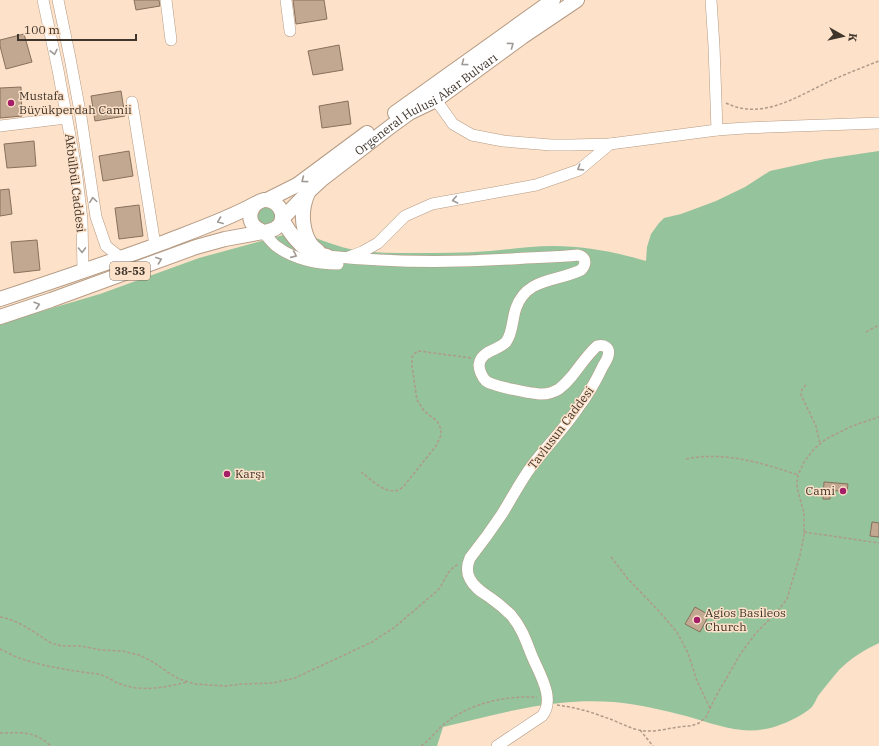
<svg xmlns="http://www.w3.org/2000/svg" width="879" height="746" font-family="'IBM Plex Serif',serif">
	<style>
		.green { fill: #94c39c }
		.building { fill: #c2a891; stroke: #88705b }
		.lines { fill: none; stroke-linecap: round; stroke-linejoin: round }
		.minor-casing { stroke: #b59b84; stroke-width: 12 }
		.major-casing { stroke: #b59b84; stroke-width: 16 }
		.path { stroke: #af9a88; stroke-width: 1.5; stroke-dasharray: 3 2; stroke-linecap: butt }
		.minor { stroke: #fff; stroke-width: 11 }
		.major { stroke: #fff; stroke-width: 14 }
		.oneway { stroke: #9f9a95 }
		.poi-dot { fill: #a51e68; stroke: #fde1c9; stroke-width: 1.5 }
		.labels { text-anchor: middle; stroke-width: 3; stroke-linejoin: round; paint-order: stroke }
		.shield { fill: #fde1c9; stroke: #78695a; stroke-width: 1 }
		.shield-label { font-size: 11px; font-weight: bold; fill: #3f352b }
		.poi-label { font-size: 12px; fill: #3f352b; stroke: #fde1c9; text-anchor: start }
		.street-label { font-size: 12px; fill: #3f352b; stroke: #fde1c9 }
	</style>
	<rect width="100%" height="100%" fill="#fde1c9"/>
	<g class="green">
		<path d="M879,151V643C864,650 851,658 839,670C832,678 825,687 818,696C816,700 814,704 812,707C803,715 789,722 777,726C743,737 719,725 686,716C662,710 638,704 614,702C596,701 578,701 560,703C520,707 482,718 443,727L437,746H0V325L15,319L100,294L199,258L309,228L313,237C326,242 340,247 354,250C374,253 394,253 414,253C439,253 465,253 490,251C511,249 532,246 553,246C585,246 615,252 646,261L647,247L651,234L659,223L664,218L681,214L716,201L745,187L770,171L825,159Z"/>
		<path d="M266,203L279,217L264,229L254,214Z"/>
	</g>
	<g class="building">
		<path d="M134,0H159L160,6L136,10Z"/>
		<path d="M293,0H324L327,19L296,24Z"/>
		<path d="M24,34L32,62L6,69L0,46V40Z"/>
		<path d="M339,45L343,70L313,75L308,51Z"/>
		<path d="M21,87L22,116L0,118V88Z"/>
		<path d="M121,91L125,116L95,121L91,96Z"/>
		<path d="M348,101L351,124L322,128L319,106Z"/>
		<path d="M34,141L36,166L7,168L4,144Z"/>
		<path d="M129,151L133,176L103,181L99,156Z"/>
		<path d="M9,189L12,214L0,216V190Z"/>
		<path d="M139,205L143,236L119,239L115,208Z"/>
		<path d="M37,240L40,270L14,273L11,242Z"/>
		<path d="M824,482L848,484L847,492L830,490V499H823Z"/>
		<path d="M872,522L879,523V537L870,536Z"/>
		<path d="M695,607L709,615L700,632L685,624Z"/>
	</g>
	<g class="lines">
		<g class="minor-casing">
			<g id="minor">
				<path d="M43,0L58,70L76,169L82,220L83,272"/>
				<path d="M58,0L70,58L81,117L96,217L106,246L121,258"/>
				<path d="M166,0L171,40"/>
				<path d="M286,0L290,31"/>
				<path d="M711,0L714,46L717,130"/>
				<path d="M436,100L453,124L472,135L503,141L551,145H571L610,144L717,130L745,128L879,123"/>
				<path d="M132,102L155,245"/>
				<path d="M0,126L66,118"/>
				<path d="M263,232C267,236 271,242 276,246C293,259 317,264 338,264"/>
				<path d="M327,256C394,263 458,263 526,258C543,257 561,257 578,255C586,257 587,264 581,270C557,282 527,277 516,308C512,319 513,333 506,342C498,351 481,350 479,365C479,370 482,377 486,381C492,386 533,394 542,394C548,394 554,392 559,389C564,385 568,381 572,376C580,366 588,354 597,346C601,345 603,345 606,347C612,352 606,361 603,366C596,381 588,395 578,408C564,429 546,447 531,467C520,482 512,498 502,514C492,529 481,544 470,558C467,565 466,572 470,579C475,589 484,593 492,599C499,604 505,609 511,615C522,628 526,641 532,656C539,673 556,699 542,716L497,746"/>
				<path d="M349,257L362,252L378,243L405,216L432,204L536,185L579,170L610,144"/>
			</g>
		</g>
		<g class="major-casing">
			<g id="major">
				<path d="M395,113L553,0"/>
				<path d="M308,193C306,197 305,201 304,205C301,220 304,242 318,251"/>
				<path d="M264,200C282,199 290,223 272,230C269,231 266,232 263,232C260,230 257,229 254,226C246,216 252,203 264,200Z"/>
				<path d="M267,200L297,185L367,133"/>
				<path id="s1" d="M327,256C323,255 318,255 314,254C300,247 289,232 282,219L308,192L321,180L390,127L409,113L436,100L522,37L577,0"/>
				<path d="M0,299C54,281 108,263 162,243C193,231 226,220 255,204"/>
				<path d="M0,317L51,300L196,247L225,239L263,232"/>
			</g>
		</g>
		<g class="path">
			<path d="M726,103C762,121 798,96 830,81C846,74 863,67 879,61"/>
			<path d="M866,332L879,325"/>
			<path d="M806,385L802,389L801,395L816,426L820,444"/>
			<path d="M686,459C723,451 763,463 798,475"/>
			<path d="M361,472C372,480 389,499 403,487L436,446L441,435V429L437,421L424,411L417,400L412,366V357L415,353L419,351L471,358"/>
			<path d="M804,532L879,543"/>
			<path d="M611,557L628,579L657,609L677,632L688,653L697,681L710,708"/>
			<path d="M0,617C19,620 35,633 51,643L62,646H81L101,650L122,651L139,655L153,662L169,673L179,679L195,684L226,686L242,684L273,683L295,678L372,642L395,627L438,590C446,580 446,570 459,564"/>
			<path d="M0,649C7,652 15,657 22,659C47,667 72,671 98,674C107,676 114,682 123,685C144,692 166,687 187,682"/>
			<path d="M557,705C573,707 589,711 604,717C618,721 631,730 645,731C660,732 675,726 691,726L699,723L706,717L715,698L741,653L756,633L776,613L787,599L800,555L804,536V513L797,488V483L798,475L804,462L814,449L826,439L852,426L879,417"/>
			<path d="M640,730L653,746"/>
			<path d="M0,733C13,733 26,731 38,737C43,739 47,743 51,746"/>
			<path d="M421,746C431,739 438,728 448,721C474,702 506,696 537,697"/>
		</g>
		<use href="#minor" class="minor"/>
		<use href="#major" class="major"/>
	</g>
	<defs><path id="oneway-chevron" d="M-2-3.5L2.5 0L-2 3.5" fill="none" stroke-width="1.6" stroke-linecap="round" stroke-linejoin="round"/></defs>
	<g class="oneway">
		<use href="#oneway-chevron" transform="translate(511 45) rotate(-36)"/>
		<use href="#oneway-chevron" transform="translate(54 52) rotate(78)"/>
		<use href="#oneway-chevron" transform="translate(464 63) rotate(144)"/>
		<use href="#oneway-chevron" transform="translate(580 168) rotate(147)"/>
		<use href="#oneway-chevron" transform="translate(304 180) rotate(143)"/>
		<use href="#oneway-chevron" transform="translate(93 200) rotate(-98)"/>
		<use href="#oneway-chevron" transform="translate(455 200) rotate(169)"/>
		<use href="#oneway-chevron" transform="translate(220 221) rotate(159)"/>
		<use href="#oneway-chevron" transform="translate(82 250) rotate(89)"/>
		<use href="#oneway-chevron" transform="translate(294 255) rotate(24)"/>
		<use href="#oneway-chevron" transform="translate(159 260) rotate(-20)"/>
		<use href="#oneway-chevron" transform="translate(37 305) rotate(-18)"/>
	</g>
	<g class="poi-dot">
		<circle cx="11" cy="103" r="4"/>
		<circle cx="227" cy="474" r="4"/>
		<circle cx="843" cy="491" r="4"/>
		<circle cx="697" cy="620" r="4"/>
	</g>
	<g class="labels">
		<rect class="shield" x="110" y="262" width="40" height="18" rx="3"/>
		<g class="shield-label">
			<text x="130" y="275">38-53</text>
		</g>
		<g class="poi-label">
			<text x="19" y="100">Mustafa<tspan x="19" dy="14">Büyükperdah Camii</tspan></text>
			<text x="235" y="478">Karşı</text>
			<text x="835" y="495" text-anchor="end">Cami</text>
			<text x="705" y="617">Agios Basileos<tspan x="705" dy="14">Church</tspan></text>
		</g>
		<g class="street-label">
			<text dy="4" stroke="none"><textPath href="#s1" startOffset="246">Orgeneral Hulusi Akar Bulvarı</textPath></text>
			<text transform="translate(75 183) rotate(83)" y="4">Akbülbül Caddesi</text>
			<text transform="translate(561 428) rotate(-53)" y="4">Tavlusun Caddesi</text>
		</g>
	</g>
	<g transform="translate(843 36) rotate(98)" stroke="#fde1c9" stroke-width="3" paint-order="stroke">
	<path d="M0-3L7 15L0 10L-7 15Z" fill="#3f352b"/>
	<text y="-6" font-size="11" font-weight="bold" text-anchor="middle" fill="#3f352b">K</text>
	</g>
	<path d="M18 34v6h118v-6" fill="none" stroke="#3f352b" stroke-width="2"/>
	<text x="24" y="34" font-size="12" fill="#3f352b" stroke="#fde1c9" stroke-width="3" paint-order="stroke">100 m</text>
</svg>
